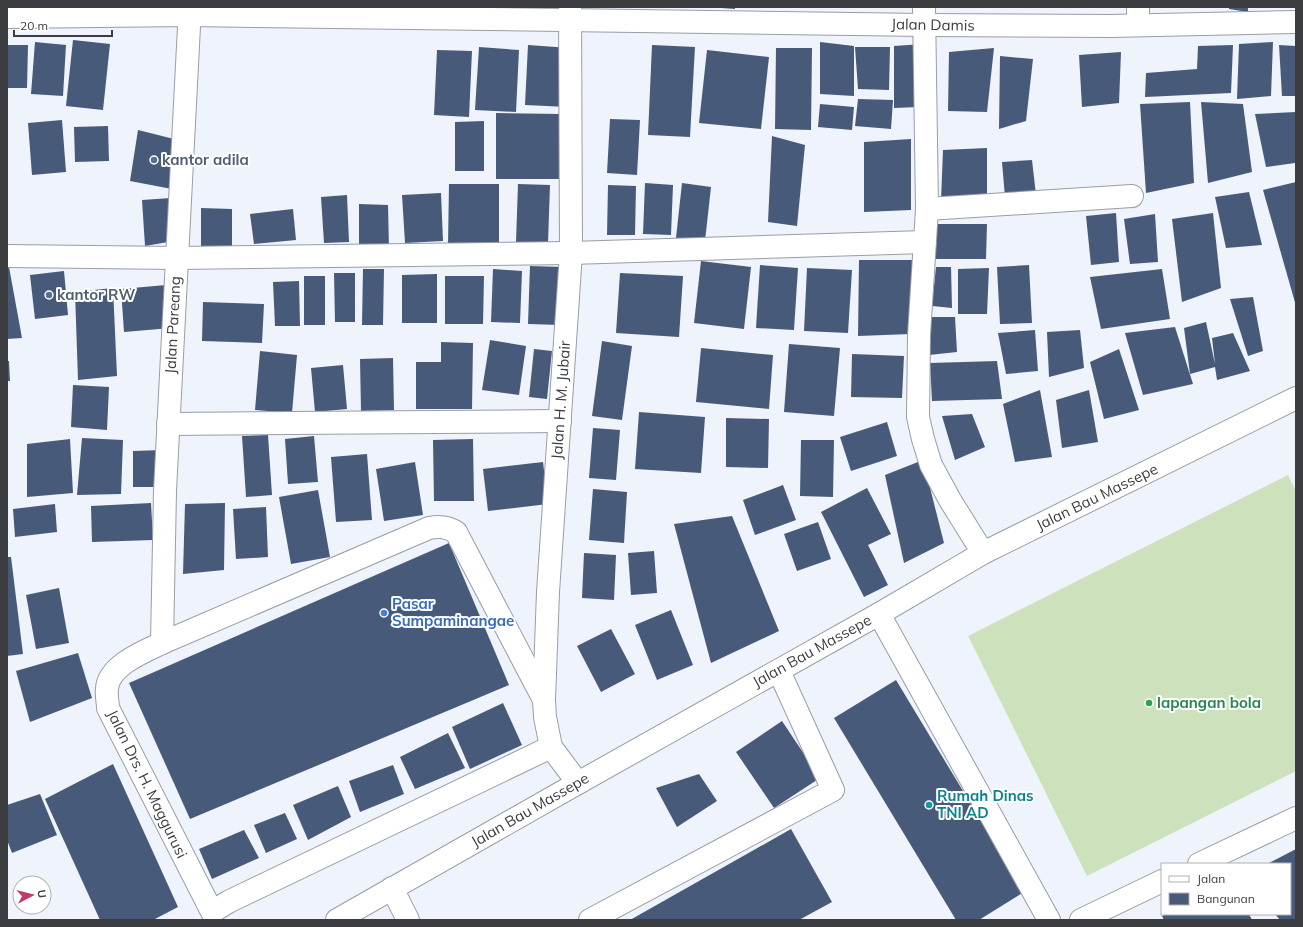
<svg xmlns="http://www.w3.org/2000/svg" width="1303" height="927" font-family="Mulish,sans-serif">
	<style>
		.pitch { fill: #cee1bd }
		.building { fill: #485a79 }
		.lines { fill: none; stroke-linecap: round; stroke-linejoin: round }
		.minor-casing { stroke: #999da5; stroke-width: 24 }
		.major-casing { stroke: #999da5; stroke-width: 24 }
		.highway-casing { stroke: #999da5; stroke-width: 24 }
		.minor { stroke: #fff; stroke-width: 22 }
		.major { stroke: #fff; stroke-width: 22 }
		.highway { stroke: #fff; stroke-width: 22 }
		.service-dot { fill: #5c6f8a; stroke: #fff; stroke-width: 1.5 }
		.shop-dot { fill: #3f7fe0; stroke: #fff; stroke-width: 1.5 }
		.leisure-dot { fill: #2e9e5b; stroke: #fff; stroke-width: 1.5 }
		.culture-dot { fill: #0f9aa8; stroke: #fff; stroke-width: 1.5 }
		.labels { text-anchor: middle; stroke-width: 4; stroke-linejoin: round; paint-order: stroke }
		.street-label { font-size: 15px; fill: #3b3d40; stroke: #fff }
		.service-label { font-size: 15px; font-weight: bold; fill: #4e5e75; stroke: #fff; text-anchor: start }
		.shop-label { font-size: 15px; font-weight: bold; fill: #366cbe; stroke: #fff; text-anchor: start }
		.leisure-label { font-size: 15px; font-weight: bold; fill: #27864d; stroke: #fff; text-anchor: start }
		.culture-label { font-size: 15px; font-weight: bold; fill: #0d838f; stroke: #fff; text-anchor: start }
	</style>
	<rect width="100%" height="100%" fill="#eff3fb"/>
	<path class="pitch" d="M1288,475L1296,491V771L1087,876L968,636Z"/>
	<g class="building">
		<path d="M721,7H735V9L721,8Z"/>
		<path d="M1229,7H1248V12L1229,9Z"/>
		<path d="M73,40L110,44L103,110L66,106Z"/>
		<path d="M35,42L66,45L63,96L31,94Z"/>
		<path d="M820,42L854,46V96L820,94Z"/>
		<path d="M1273,42L1271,96L1237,99L1239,44Z"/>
		<path d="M923,44L919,107L894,108V46Z"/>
		<path d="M7,45H28L27,88H7Z"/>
		<path d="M528,45L570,48L567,107L525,105Z"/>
		<path d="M652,45L695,47L690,137L648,135Z"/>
		<path d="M1233,45L1231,93L1145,97L1146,73L1197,69L1198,46Z"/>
		<path d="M1279,45L1296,46V96H1282Z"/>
		<path d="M479,47L519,50L516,112L475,110Z"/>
		<path d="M855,47H890L889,90L858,89Z"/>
		<path d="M776,48H812L811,130L775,129Z"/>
		<path d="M994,48L987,112L948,111L949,52Z"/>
		<path d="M437,50L472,51L469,117L434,115Z"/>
		<path d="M707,50L769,57L761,129L699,123Z"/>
		<path d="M1121,52L1119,103L1082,107L1079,55Z"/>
		<path d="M1000,56L1033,59L1026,121L999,129Z"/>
		<path d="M858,99L893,100L891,129L855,126Z"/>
		<path d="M1190,102L1194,183L1146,193L1140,104Z"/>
		<path d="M1201,102L1243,104L1252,172L1208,183Z"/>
		<path d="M820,104L854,107L852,130L818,127Z"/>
		<path d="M1296,112L1295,163L1266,167L1255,114Z"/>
		<path d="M496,113L561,114V179H496Z"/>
		<path d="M610,119L640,120L637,175L607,173Z"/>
		<path d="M62,120L66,172L32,175L28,123Z"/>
		<path d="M484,121V171H455V122Z"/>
		<path d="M108,126L109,161L75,162L74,127Z"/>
		<path d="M138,130L178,140L172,189L130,181Z"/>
		<path d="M772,136L805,145L797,226L768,222Z"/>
		<path d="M911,139V210L864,212V142Z"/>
		<path d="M987,148V198L941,200L943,150Z"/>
		<path d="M1032,160L1036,195L1005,197L1002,162Z"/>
		<path d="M1296,182V306L1263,190Z"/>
		<path d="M645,183L673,185L671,235L643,234Z"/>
		<path d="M682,183L711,187L705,241L676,238Z"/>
		<path d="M449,184H499V245H448Z"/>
		<path d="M518,184L550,185L548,243L516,242Z"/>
		<path d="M608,185L636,186L635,235H607Z"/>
		<path d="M1249,192L1262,245L1226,248L1215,197Z"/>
		<path d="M441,193L443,241L405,243L402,195Z"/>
		<path d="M347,195L349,242L324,243L321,197Z"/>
		<path d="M171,198L174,241L145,246L142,200Z"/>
		<path d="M359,204L388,205L389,248H359Z"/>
		<path d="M201,208L232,209V253L201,252Z"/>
		<path d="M293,209L296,240L254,244L250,214Z"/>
		<path d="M1116,213L1119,262L1091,265L1086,216Z"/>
		<path d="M1213,213L1221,288L1182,302L1172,219Z"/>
		<path d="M1155,214L1158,262L1130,264L1124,219Z"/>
		<path d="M937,224H987L986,259H935Z"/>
		<path d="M859,260H916L911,334L858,336Z"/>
		<path d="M701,261L751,267L744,329L694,323Z"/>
		<path d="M760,265L798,268L794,330L756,328Z"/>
		<path d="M1029,265L1032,323L1000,324L997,267Z"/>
		<path d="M530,266L563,267L561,325L528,324Z"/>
		<path d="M7,267H9L22,338L7,339Z"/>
		<path d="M936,267H951L952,308L932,306Z"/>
		<path d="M807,268L852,270L848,333L804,331Z"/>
		<path d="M989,268L987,314H958V269Z"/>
		<path d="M363,269H384L383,325H362Z"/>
		<path d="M493,269L522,271L520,323L491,322Z"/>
		<path d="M1162,269L1170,319L1101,329L1090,277Z"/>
		<path d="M64,271L68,315L35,319L30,275Z"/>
		<path d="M334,273H355V322H335Z"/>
		<path d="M620,273L683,276L679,337L616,333Z"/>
		<path d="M437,274V323H402V275Z"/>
		<rect x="304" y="276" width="21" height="49"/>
		<path d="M445,276H484L483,324H445Z"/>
		<path d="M299,281L300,326H275L273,282Z"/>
		<path d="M166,285L171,328L124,332L121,289Z"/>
		<path d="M113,288L117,376L78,380L75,292Z"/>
		<path d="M1253,297L1263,351L1248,356L1230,299Z"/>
		<path d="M203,302L264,304L262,343L202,341Z"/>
		<path d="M931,317H955L957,352L929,355Z"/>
		<path d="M1206,322L1215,364L1212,338L1233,333L1250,371L1217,380L1215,367L1190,374L1184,328Z"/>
		<path d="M1175,327L1193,384L1143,395L1125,333Z"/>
		<path d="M1035,330L1038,371L1006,374L998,333Z"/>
		<path d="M1080,330L1084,368L1049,377L1047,332Z"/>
		<path d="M490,340L526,346L519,395L482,390Z"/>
		<path d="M602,341L632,346L622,420L592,416Z"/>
		<path d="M441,342L473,343L472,409H416V362H441Z"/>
		<path d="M789,344L840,348L834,416L784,412Z"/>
		<path d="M701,348L773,355L769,409L696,402Z"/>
		<path d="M534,349L552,351L547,399L529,397Z"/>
		<path d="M1119,349L1139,410L1104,419L1090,362Z"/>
		<path d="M260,351L297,355L292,413L255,410Z"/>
		<path d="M852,354L904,356L902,398L851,397Z"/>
		<path d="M393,358L394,410L361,411L360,359Z"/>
		<path d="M7,361H9L10,381H7Z"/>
		<path d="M997,361L1002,399L932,401L930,363Z"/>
		<path d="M343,365L347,409L315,412L311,368Z"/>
		<path d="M73,385L109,387L107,430L71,427Z"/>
		<path d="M1040,390L1052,457L1015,462L1003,404Z"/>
		<path d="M1089,390L1098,442L1062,448L1056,400Z"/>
		<path d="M639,412L705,417L701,473L635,469Z"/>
		<path d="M972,414L985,447L955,460L942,416Z"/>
		<path d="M726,418L769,419L768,468L726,467Z"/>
		<path d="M887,422L897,456L851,471L840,437Z"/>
		<path d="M593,428L620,430L616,480L589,478Z"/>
		<path d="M268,435L272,495L246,497L242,436Z"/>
		<path d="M314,436L318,482L288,484L285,439Z"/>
		<path d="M82,438L123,440L121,494L77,495Z"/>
		<path d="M70,439L73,493L27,497V444Z"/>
		<path d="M473,439L474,501H434L433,440Z"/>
		<path d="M801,440H834L833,497L800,496Z"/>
		<path d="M163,450L162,487H133V451Z"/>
		<path d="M367,454L372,520L336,522L331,457Z"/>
		<path d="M923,460L944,543L904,563L885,475Z"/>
		<path d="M415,462L423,515L384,521L376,469Z"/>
		<path d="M543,462L548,504L488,511L483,469Z"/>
		<path d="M783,485L796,520L755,535L743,500Z"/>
		<path d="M867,488L891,534L868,545L888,585L864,597L821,512Z"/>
		<path d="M593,489L627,492L624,543L589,540Z"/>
		<path d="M318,490L330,557L291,564L279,497Z"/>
		<path d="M151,503L153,540L92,542L91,506Z"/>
		<path d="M225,503L224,570L183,574L185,504Z"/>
		<path d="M55,504L57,532L15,537L13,509Z"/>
		<path d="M266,507L268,557L236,559L233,509Z"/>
		<path d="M732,516L779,631L711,663L674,524Z"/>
		<path d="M818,522L831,559L797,571L784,534Z"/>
		<path d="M449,543L509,685L190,819L129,683Z"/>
		<path d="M654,551L657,593L631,595L628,553Z"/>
		<path d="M584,553L616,555L614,600L582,598Z"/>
		<path d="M7,557H11L23,654L7,656Z"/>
		<path d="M59,588L69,643L36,649L26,595Z"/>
		<path d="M671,610L693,665L657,680L635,625Z"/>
		<path d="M611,629L635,674L601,692L577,646Z"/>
		<path d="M78,653L92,698L30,722L16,671Z"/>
		<path d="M896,680L1024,892L979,920H956L834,718Z"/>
		<path d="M503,703L522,745L470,769L452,727Z"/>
		<path d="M782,721L820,778L774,808L736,752Z"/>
		<path d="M448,733L465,768L415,789L400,757Z"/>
		<path d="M113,764L178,907L153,920H100L45,799Z"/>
		<path d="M393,765L404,794L360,812L349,781Z"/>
		<path d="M699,774L717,801L677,827L656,788Z"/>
		<path d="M338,786L351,817L308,840L293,805Z"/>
		<path d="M40,794L57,835L12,853L7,840V805Z"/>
		<path d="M285,813L297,839L266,853L254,825Z"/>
		<path d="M791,829L832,902L799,920H630Z"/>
		<path d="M244,830L259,858L212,879L199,849Z"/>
		<path d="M1296,849V920H1280L1275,914H1290V864H1267Z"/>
		<path d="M1166,914H1249L1252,920H1164L1162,916Z"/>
	</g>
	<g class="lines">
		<g class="minor-casing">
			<g id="minor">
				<path d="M570,7L571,253L548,592L544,700L545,717L551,747L578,783"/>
				<path d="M924,7L927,209L919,335L918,417L923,439L931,465L950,500L983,553"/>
				<path d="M1138,7V25"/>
				<path d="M7,17L189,15L925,25L1111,26L1296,22"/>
				<path d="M927,209L1132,196"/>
				<path d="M7,256L177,258L571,253L925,242"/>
				<path d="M168,424L560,421"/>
				<path d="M162,643L165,491L190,7"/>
				<path d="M544,700L456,532C447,527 440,526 429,528L162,643C143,652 108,666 107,689C106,696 108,702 108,708L212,912L228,902L551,747"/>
				<path d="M1199,864L1296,818"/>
				<path d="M392,888L408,920"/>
				<path d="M590,920L833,790L779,671"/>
				<path d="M1081,920L1162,881"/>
			</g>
		</g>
		<g class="major-casing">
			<path id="major" d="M879,614L1049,920"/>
		</g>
		<g class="highway-casing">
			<path id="highway" d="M337,920L578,783L879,614L983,553L1296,398"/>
		</g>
		<use href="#minor" class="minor"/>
		<use href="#major" class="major"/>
		<use href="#highway" class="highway"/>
	</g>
	<g class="service-dot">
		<circle cx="154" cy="160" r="4"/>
		<circle cx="49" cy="295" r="4"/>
	</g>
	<circle class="shop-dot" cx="384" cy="613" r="4"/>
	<circle class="leisure-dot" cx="1149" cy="703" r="4"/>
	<circle class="culture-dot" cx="929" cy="805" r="4"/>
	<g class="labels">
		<g class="street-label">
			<text transform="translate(933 25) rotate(1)" y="5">Jalan Damis</text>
			<text transform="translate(173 325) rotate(-87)" y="5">Jalan Pareang</text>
			<text transform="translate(561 400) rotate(-86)" y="5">Jalan H. M. Jubair</text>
			<text transform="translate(1097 497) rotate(-26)" y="5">Jalan Bau Massepe</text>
			<text transform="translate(812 651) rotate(-29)" y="5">Jalan Bau Massepe</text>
			<text transform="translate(147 784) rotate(64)" y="5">Jalan Drs. H. Maggurusi</text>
			<text transform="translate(530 810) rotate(-30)" y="5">Jalan Bau Massepe</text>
		</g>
		<g class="service-label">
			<text x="162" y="165">kantor adila</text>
			<text x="57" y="300">kantor RW</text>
		</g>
		<g class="shop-label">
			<text x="392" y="609">Pasar<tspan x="392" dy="17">Sumpaminangae</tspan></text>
		</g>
		<g class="leisure-label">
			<text x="1157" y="708">lapangan bola</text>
		</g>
		<g class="culture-label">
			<text x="937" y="801">Rumah Dinas<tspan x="937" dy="17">TNI AD</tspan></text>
		</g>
	</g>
	<rect width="1303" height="927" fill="none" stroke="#3b3d40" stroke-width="16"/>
	<rect x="1161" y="863" width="130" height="52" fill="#ffffff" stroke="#b1b1b3"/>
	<rect x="1169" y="876" width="20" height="6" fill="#ffffff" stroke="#b1b1b3"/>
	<text x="1197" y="883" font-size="12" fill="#3b3d40">Jalan</text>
	<rect x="1169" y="893" width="20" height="12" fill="#485a79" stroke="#b1b1b3"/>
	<text x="1197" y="903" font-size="12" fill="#3b3d40">Bangunan</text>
	<g transform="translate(32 895) rotate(83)"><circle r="19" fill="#ffffff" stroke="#b1b1b3"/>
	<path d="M0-3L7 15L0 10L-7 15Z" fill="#c4386b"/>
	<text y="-6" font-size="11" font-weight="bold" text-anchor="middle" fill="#3b3d40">U</text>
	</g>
	<path d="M14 30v6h98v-6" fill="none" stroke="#3b3d40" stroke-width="2"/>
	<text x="20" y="30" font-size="12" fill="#3b3d40" stroke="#ffffff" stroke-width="3" paint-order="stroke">20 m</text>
</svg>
